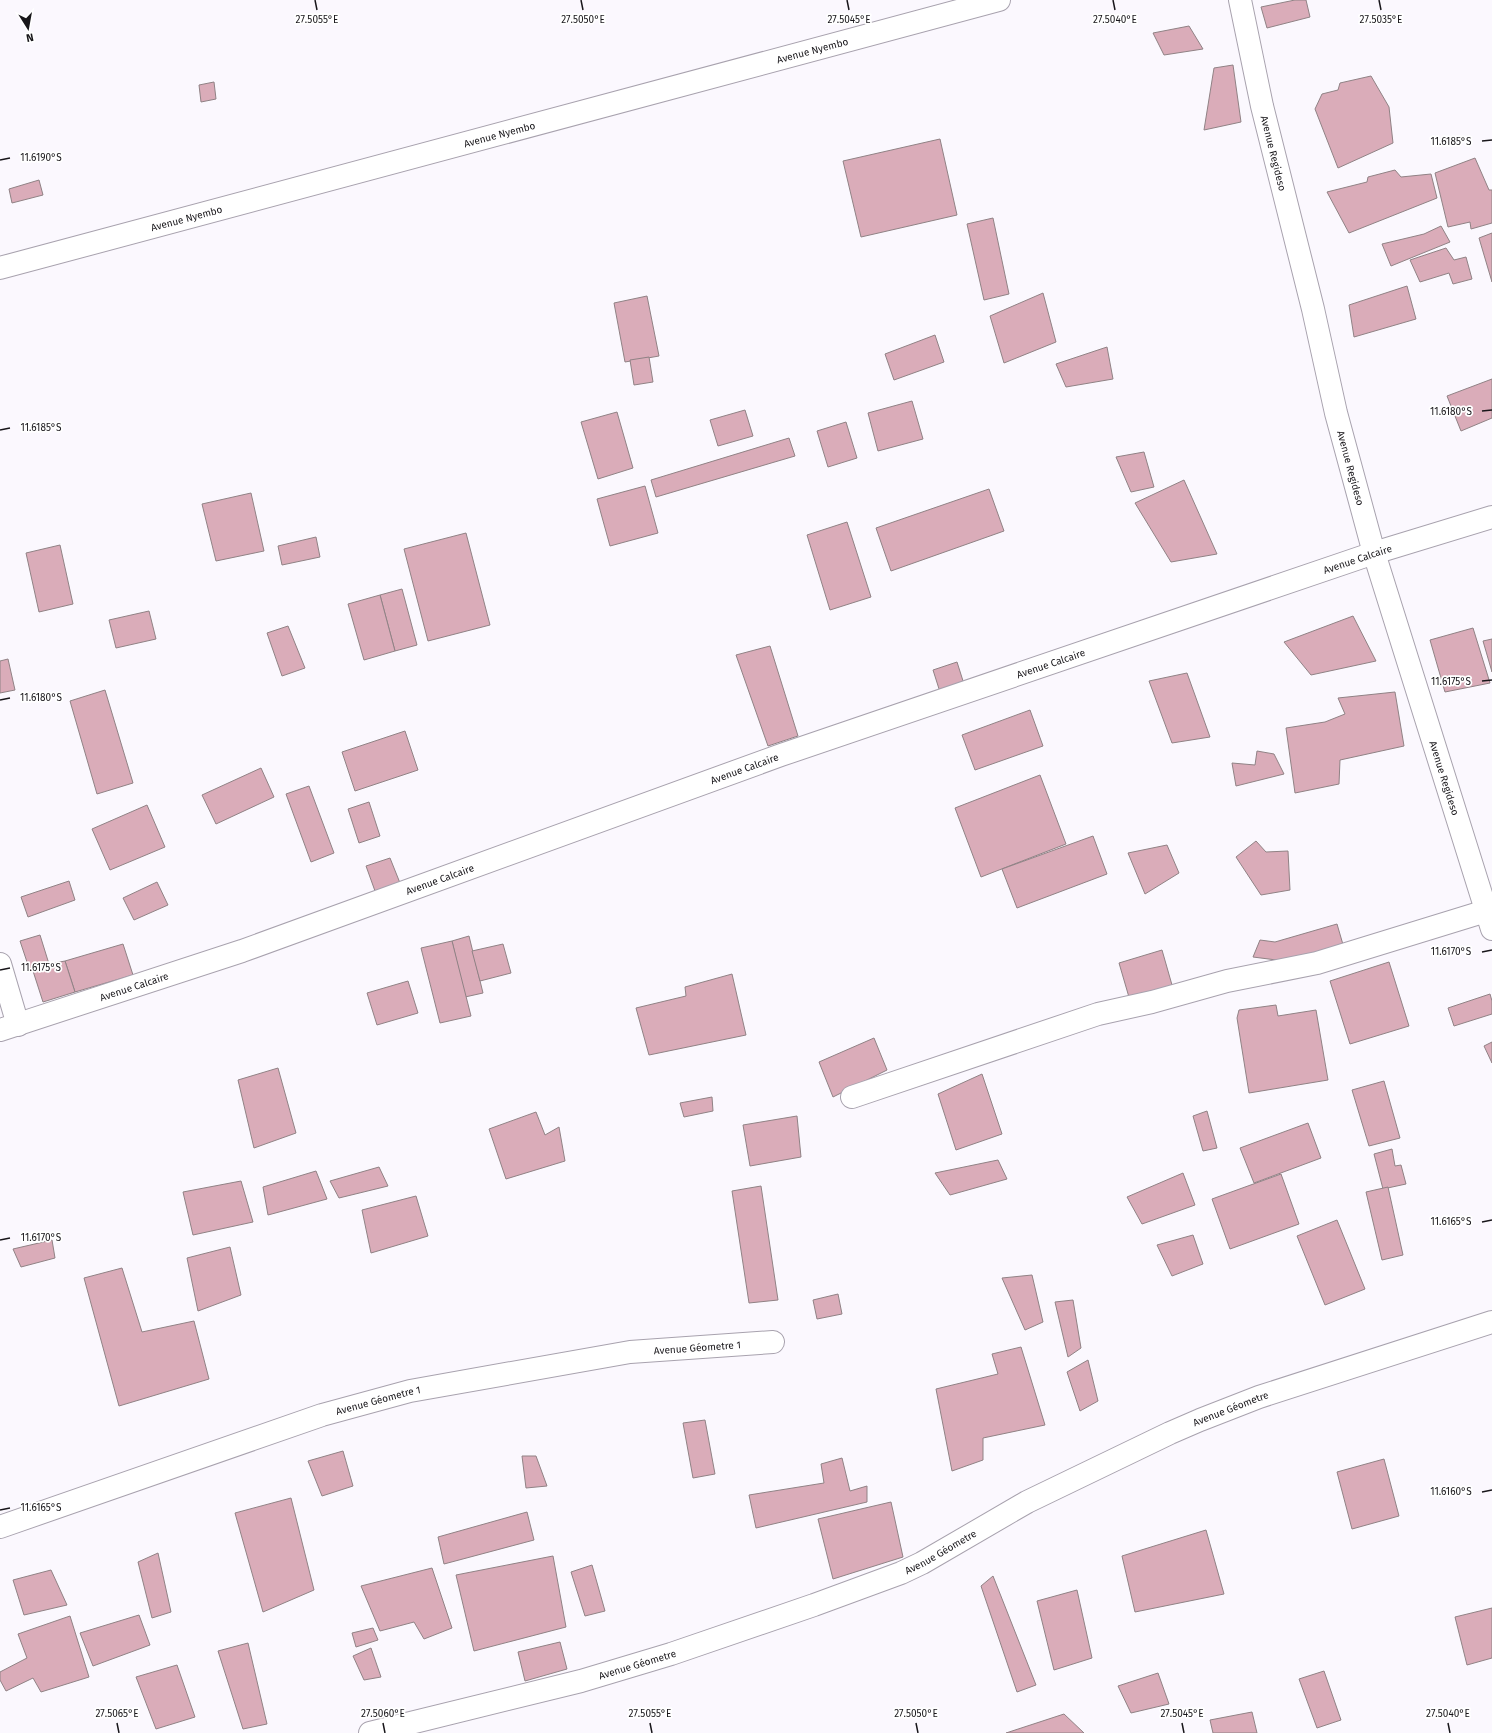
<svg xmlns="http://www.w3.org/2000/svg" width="1492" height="1733" font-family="'Fira Sans',sans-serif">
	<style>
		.building { fill: #daacb9; stroke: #908285 }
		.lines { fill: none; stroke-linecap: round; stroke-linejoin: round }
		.street-casing { stroke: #a8a2ae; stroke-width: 24 }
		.street { stroke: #fff; stroke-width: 22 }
		.ticks { fill: none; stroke: #18161a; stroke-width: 1.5 }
		.labels { text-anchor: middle; stroke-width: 3.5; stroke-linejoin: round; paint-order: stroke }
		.street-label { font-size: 10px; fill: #18161a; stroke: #fff }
		.ticks-label { font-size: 10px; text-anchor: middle; fill: #18161a; stroke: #fff; stroke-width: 3.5; stroke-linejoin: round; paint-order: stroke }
	</style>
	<rect width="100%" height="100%" fill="#fbf8fe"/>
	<g class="building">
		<path d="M1295,0H1306L1310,17L1267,28L1261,7Z"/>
		<path d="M1189,26L1203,49L1164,55L1153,33Z"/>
		<path d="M1233,65L1241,122L1204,130L1214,68Z"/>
		<path d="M1371,76L1389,107L1393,143L1338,168L1315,109L1322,94L1338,90L1340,83Z"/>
		<path d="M214,82L216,99L201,102L199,85Z"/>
		<path d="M940,139L957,215L861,237L843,161Z"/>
		<path d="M1475,158L1489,190H1492V223L1471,229L1470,222L1448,227L1435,173Z"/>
		<path d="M1395,170L1401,177L1431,174L1437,198L1349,233L1327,192L1367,182L1368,177Z"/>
		<path d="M39,180L43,195L12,203L9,189Z"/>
		<path d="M993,218L1009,294L984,300L967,224Z"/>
		<path d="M1441,226L1450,242L1391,266L1382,244L1424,234Z"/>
		<path d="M1492,233V282L1479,238Z"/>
		<path d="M1446,248L1454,260L1466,257L1472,279L1453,284L1449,273L1420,282L1410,260Z"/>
		<path d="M1407,286L1416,319L1354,337L1349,305Z"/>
		<path d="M1043,293L1056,342L1004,363L990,316Z"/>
		<path d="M647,296L659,356L625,362L614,303Z"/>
		<path d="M935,335L944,362L894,380L885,354Z"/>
		<path d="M1107,347L1113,379L1066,387L1056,364Z"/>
		<path d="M649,357L653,382L634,385L630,360Z"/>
		<path d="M1492,379V418L1461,431L1447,396Z"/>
		<path d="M912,401L923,439L878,451L868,413Z"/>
		<path d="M745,410L753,436L718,446L710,420Z"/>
		<path d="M617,412L633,468L598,479L581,422Z"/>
		<path d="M846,422L857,458L828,467L817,431Z"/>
		<path d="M789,438L795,456L656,497L651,480Z"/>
		<path d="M1144,452L1154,487L1131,492L1116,457Z"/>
		<path d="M1184,480L1217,554L1171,562L1135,503Z"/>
		<path d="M645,486L658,533L610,546L597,499Z"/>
		<path d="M989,489L1004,531L891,571L876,528Z"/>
		<path d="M251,493L264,551L216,561L202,504Z"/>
		<path d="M847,522L871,597L830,610L807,535Z"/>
		<path d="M466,533L490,625L428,641L404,549Z"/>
		<path d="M316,537L320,557L282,565L278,546Z"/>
		<path d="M60,545L73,604L39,612L26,553Z"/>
		<path d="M402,589L417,645L395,651L380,595Z"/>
		<path d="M380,595L395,651L364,660L348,604Z"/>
		<path d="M149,611L156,639L116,648L109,620Z"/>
		<path d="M1353,616L1376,661L1311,675L1284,642Z"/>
		<path d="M288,626L305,668L282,676L267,633Z"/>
		<path d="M1473,628L1490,683L1445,692L1430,640Z"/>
		<path d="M1492,639V672L1483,641Z"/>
		<path d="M770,646L798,736L768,746L736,655Z"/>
		<path d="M8,659L15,690L0,693V661Z"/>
		<path d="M957,662L964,684L940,692L933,670Z"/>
		<path d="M1187,673L1210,737L1172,743L1149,681Z"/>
		<path d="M105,690L133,783L97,794L70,701Z"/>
		<path d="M1395,692L1404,746L1340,760L1339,784L1295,793L1286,728L1325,722L1345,714L1338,698Z"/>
		<path d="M1030,710L1043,746L975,770L962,735Z"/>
		<path d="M405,731L418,770L355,791L342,752Z"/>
		<path d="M1257,751L1274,754L1284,774L1236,786L1232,763L1255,765Z"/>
		<path d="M261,768L274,797L216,824L202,795Z"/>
		<path d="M1040,775L1066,844L981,877L955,808Z"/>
		<path d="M309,786L334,853L311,862L286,794Z"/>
		<path d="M369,802L380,836L359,843L348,809Z"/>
		<path d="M147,805L165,847L110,870L92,829Z"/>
		<path d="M1093,836L1107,874L1017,908L1002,869Z"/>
		<path d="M1256,841L1266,852L1288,851L1290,890L1261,895L1236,857Z"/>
		<path d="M1167,845L1179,873L1145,894L1128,853Z"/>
		<path d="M390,858L400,883L375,891L366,866Z"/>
		<path d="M69,881L75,900L28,917L21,897Z"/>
		<path d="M157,882L168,905L134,920L123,898Z"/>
		<path d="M1337,924L1344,948L1292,962L1253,957L1260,940L1275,942Z"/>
		<path d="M40,935L49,964L30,971L20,941Z"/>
		<path d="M469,936L483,993L465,997L452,941Z"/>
		<path d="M452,941L471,1016L440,1023L421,948Z"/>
		<path d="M123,944L133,975L75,992L65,961Z"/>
		<path d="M503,944L511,973L480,981L472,951Z"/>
		<path d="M1162,950L1174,992L1131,1004L1119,963Z"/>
		<path d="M65,961L75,992L43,1002L33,971L49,964Z"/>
		<path d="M1389,962L1409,1026L1350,1044L1330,981Z"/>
		<path d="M732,974L746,1035L649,1055L636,1008L686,996L685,987Z"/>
		<path d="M408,981L418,1013L377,1025L367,993Z"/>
		<path d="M1490,994L1492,1001V1014L1454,1026L1448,1008Z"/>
		<path d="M1276,1005L1278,1016L1316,1010L1328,1080L1249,1093L1237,1018L1239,1010Z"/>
		<path d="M874,1038L887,1070L833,1097L819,1062Z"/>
		<path d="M1492,1042V1063L1484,1046Z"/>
		<path d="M278,1068L296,1133L254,1148L238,1080Z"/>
		<path d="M982,1074L1002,1134L956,1150L938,1094Z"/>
		<path d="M1384,1081L1400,1138L1369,1146L1352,1090Z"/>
		<path d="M712,1097L713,1111L684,1117L680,1103Z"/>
		<path d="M1207,1111L1217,1148L1203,1151L1193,1116Z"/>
		<path d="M536,1112L545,1135L559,1127L565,1161L506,1179L489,1129Z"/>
		<path d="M797,1116L801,1157L750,1166L743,1125Z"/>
		<path d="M1308,1123L1321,1158L1254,1183L1240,1148Z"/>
		<path d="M1392,1149L1395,1166L1401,1165L1406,1184L1383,1189L1374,1154Z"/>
		<path d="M998,1160L1007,1179L950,1195L935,1173Z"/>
		<path d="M379,1167L388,1186L339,1198L330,1181Z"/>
		<path d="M316,1171L327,1199L268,1215L263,1187Z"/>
		<path d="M1183,1173L1195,1205L1142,1224L1127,1197Z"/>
		<path d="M1281,1174L1299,1224L1230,1249L1212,1199Z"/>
		<path d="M241,1181L253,1222L193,1235L183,1192Z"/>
		<path d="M761,1186L778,1300L749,1303L732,1191Z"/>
		<path d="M1388,1187L1403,1255L1382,1260L1366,1192Z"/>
		<path d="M416,1196L428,1236L371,1253L362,1210Z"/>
		<path d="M1337,1220L1365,1289L1325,1305L1297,1236Z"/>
		<path d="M1193,1235L1203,1264L1172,1276L1157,1245Z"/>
		<path d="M52,1240L55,1258L21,1267L13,1249Z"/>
		<path d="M230,1247L241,1295L198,1311L187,1258Z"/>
		<path d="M122,1268L142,1332L194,1321L209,1379L119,1406L84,1278Z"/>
		<path d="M1032,1275L1043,1322L1025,1330L1002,1278Z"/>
		<path d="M838,1294L842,1314L817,1319L813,1300Z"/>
		<path d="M1073,1300L1081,1348L1068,1357L1055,1302Z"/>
		<path d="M1021,1347L1045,1425L983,1438V1460L952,1471L936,1389L998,1374L992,1354Z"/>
		<path d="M1088,1360L1098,1401L1080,1411L1067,1372Z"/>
		<path d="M705,1420L715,1474L693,1478L683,1423Z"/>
		<path d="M343,1451L353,1486L322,1496L308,1461Z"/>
		<path d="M522,1456H536L547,1486L526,1488Z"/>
		<path d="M842,1458L850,1491L867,1486V1502L756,1528L749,1495L824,1483L821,1464Z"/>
		<path d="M1384,1459L1399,1516L1352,1529L1337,1472Z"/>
		<path d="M291,1498L314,1590L263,1612L235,1513Z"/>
		<path d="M891,1502L903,1557L833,1579L818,1519Z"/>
		<path d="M527,1512L534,1540L444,1564L438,1537Z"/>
		<path d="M1206,1530L1224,1594L1135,1612L1122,1556Z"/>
		<path d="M158,1553L171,1612L152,1618L138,1562Z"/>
		<path d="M553,1556L566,1627L474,1651L456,1575Z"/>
		<path d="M592,1565L605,1611L585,1616L571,1572Z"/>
		<path d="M432,1568L452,1628L424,1639L414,1622L380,1631L361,1586Z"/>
		<path d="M51,1570L67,1605L24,1615L13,1580Z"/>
		<path d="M993,1576L1036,1685L1017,1692L981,1586Z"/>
		<path d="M1077,1590L1092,1658L1054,1670L1037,1601Z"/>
		<path d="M1492,1608V1658L1467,1665L1455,1617Z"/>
		<path d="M139,1615L150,1645L93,1666L80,1633Z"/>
		<path d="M70,1616L89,1677L41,1692L33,1678L6,1691L0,1680V1672L27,1658L18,1634Z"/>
		<path d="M373,1628L378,1640L356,1647L352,1633Z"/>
		<path d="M560,1642L567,1669L525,1681L518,1652Z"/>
		<path d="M248,1643L267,1724L243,1729L218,1651Z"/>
		<path d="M371,1648L381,1677L364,1680L353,1656Z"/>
		<path d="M177,1665L195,1717L156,1729L136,1677Z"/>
		<path d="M1324,1671L1341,1720L1317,1728L1299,1679Z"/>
		<path d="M1158,1673L1169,1704L1131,1713L1118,1686Z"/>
		<path d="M1252,1712L1257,1733H1213L1210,1720Z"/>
		<path d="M1064,1714L1084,1733H1006Z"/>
	</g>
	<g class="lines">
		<g class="street-casing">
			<g id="street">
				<path id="s1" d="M1240,0L1262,106L1313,309L1336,413L1374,553L1492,929"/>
				<path id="s2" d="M0,268L999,0"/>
				<path d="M0,964L18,1025"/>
				<path id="s3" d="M0,1030L242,951L781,755L1374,553L1492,517"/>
				<path d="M852,1097L1098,1014L1152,1002L1227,981L1317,963L1486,911"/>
				<path id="s4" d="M0,1527L322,1415L410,1391L630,1352L773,1342"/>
				<path id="s5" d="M370,1733L581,1681L671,1654L814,1605L901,1573L922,1563L1027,1502L1170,1433L1200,1420L1259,1397L1492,1322"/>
			</g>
		</g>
		<use href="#street" class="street"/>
	</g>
	<path class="ticks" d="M315,0L317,10M581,0L583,10M847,0L849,10M1113,0L1115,10M1379,0L1381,10M1482,141L1492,140M0,160L10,158M1482,411L1492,410M0,430L10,428M1482,681L1492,680M0,700L10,698M1482,952L1492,950M0,970L10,968M1482,1222L1492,1220M0,1240L10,1238M1482,1492L1492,1490M0,1510L10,1508M117,1723L119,1733M383,1723L385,1733M650,1723L652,1733M916,1723L918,1733M1182,1723L1184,1733M1448,1723L1450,1733"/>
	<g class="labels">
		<g class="street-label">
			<text dy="4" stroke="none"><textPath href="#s2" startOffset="841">Avenue Nyembo</textPath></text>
			<text dy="4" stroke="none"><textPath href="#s2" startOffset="517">Avenue Nyembo</textPath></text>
			<text dy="4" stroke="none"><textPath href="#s1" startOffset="157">Avenue Regideso</textPath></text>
			<text dy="4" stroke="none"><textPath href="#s2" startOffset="193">Avenue Nyembo</textPath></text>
			<text dy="4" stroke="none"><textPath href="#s1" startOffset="481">Avenue Regideso</textPath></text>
			<text dy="4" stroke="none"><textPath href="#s3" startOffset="1437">Avenue Calcaire</textPath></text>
			<text dy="4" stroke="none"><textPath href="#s3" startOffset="1113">Avenue Calcaire</textPath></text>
			<text dy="4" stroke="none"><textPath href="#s3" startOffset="789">Avenue Calcaire</textPath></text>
			<text dy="4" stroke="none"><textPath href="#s1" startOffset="805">Avenue Regideso</textPath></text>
			<text dy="4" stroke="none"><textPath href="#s3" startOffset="465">Avenue Calcaire</textPath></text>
			<text dy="4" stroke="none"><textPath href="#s3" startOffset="141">Avenue Calcaire</textPath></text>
			<text dy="4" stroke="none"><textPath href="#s4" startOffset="723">Avenue Géometre 1</textPath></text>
			<text dy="4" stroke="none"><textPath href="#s4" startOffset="399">Avenue Géometre 1</textPath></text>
			<text dy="4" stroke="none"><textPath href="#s5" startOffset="924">Avenue Géometre</textPath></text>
			<text dy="4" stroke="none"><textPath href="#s5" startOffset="600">Avenue Géometre</textPath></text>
			<text dy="4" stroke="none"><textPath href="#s5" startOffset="276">Avenue Géometre</textPath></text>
		</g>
	</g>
	<g class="ticks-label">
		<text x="317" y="23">27.5055°E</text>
		<text x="583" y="23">27.5050°E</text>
		<text x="849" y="23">27.5045°E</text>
		<text x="1115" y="23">27.5040°E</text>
		<text x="1381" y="23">27.5035°E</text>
		<text x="1451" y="145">11.6185°S</text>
		<text x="41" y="161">11.6190°S</text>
		<text x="1451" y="415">11.6180°S</text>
		<text x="41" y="431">11.6185°S</text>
		<text x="1451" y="685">11.6175°S</text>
		<text x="41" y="701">11.6180°S</text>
		<text x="1451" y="955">11.6170°S</text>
		<text x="41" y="971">11.6175°S</text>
		<text x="1451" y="1225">11.6165°S</text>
		<text x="41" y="1241">11.6170°S</text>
		<text x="1451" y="1495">11.6160°S</text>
		<text x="41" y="1511">11.6165°S</text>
		<text x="117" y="1717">27.5065°E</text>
		<text x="383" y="1717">27.5060°E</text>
		<text x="650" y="1717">27.5055°E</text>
		<text x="916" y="1717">27.5050°E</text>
		<text x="1182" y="1717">27.5045°E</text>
		<text x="1448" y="1717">27.5040°E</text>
	</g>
	<g transform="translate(28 28) rotate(169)" stroke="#ffffff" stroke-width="3" paint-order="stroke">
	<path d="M0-3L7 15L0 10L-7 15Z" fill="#18161a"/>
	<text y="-6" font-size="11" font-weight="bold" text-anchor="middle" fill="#18161a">N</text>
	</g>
</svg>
